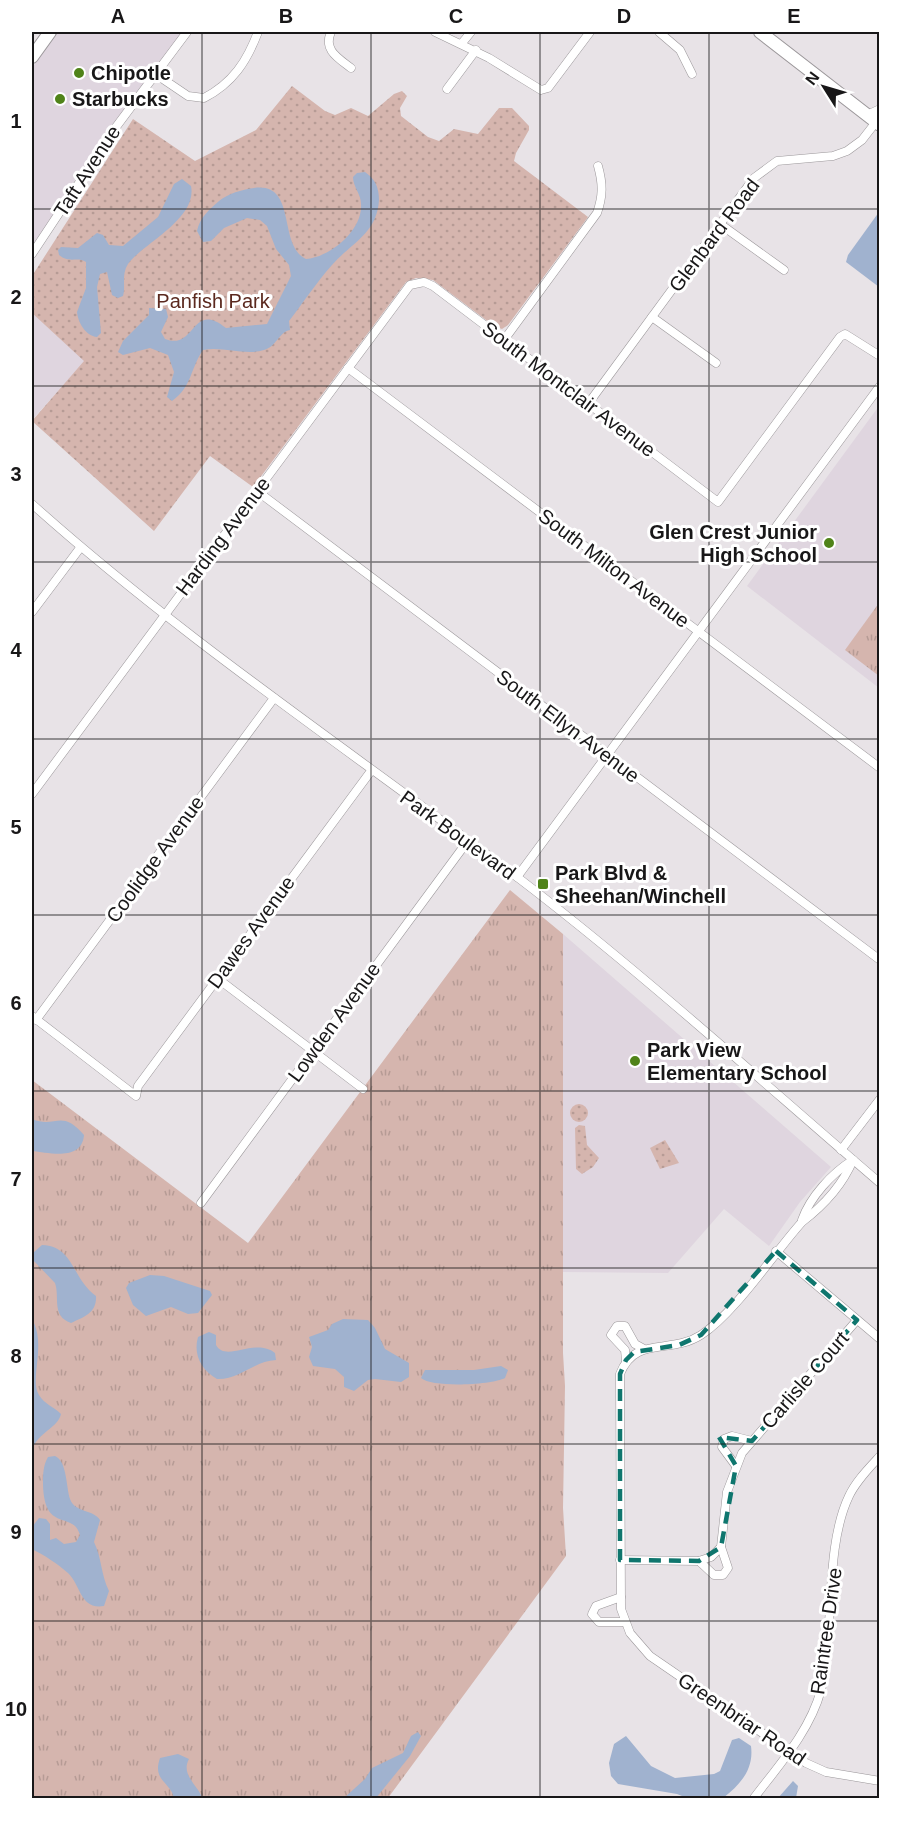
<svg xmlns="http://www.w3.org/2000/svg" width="911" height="1830" font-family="Arial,sans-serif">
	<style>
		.built { fill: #dfd5df }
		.grass { fill: url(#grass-tufts) }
		.park { fill: url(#park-dots) }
		.water { fill: #a0b2cf }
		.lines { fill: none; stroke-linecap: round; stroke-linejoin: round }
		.minor-casing { stroke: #9b979a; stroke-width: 9 }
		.primary-casing { stroke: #9b979a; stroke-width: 14 }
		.minor { stroke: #fff; stroke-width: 8 }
		.primary { stroke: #fff; stroke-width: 12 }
		.marked { fill: none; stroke: #0f766e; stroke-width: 4.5; stroke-dasharray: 12 8; stroke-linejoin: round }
		.grid { fill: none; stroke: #181718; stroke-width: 1.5; stroke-opacity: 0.55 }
		.poi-dot { fill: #508319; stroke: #fff; stroke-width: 2 }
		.labels { text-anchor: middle; stroke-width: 6; stroke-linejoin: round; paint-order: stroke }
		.poi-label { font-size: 20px; font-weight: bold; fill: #181718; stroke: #fff; text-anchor: start }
		.street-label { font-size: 20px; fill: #181718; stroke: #fff }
		.park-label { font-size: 20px; fill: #5b291f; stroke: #fff }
		.neatline { fill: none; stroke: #181718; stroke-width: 2 }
		.grid-label { font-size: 20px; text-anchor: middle; font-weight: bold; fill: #181718 }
	</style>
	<defs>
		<pattern id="grass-tufts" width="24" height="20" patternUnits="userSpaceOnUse" patternTransform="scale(1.5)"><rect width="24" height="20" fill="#d5b5ae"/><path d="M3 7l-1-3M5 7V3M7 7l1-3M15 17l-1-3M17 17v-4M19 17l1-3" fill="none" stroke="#b69b95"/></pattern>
		<pattern id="park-dots" width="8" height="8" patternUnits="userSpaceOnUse" patternTransform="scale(1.5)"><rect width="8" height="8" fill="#d5b5ae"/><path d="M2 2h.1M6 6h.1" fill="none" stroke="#b69b95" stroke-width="1.8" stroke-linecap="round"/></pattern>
	</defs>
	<rect width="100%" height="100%" fill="#e8e3e7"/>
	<g class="built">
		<path d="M58,32H182L94,150L32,248V68Z"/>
		<path d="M32,313L85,361L32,420Z"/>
		<path d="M879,406V688L747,586Z"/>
		<path d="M563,934L831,1167L800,1202L769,1246L724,1209L668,1273L563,1272Z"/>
	</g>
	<g class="grass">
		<path d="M879,603H880L879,676L845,650Z"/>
		<path d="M510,890L563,934V1353L565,1386L563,1508L566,1556L388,1798H32V1080L248,1243Z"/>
	</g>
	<g class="park">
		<path d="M292,86L325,111L335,115L351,108L368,116L394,94L402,91L407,96L400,108L401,116L428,137L439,141L454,129L478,134L499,108H512L529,126V130L516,153L514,161L588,217L508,325L502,329L494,326L433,280L416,278L406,282L253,487L210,456L154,531L32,421L84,361L32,313V276L133,119L195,161L256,130Z"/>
		<circle cx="579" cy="1113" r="9"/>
		<path d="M579,1125L585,1126L587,1145L599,1158L593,1167L582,1174L576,1169L575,1128Z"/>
		<path d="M665,1140L679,1163L660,1169L650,1148Z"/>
	</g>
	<g class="water">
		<path d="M365,172C375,179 379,187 379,200C377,234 351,243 332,265C316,283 303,303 289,321L290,330C279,332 276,347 264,350C245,356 223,346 203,350C190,369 192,387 172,401L167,397L174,372L168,355L150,348L123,355L118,352L123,341L149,315V308L166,309L168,317L161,332L165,339C196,351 191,300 226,328L267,324L291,276L289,265L276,249L267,226L260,220L247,218L224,228L211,241L203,242L197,231C200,217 209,210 219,201C229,193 241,190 254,188C298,182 277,245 306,259C331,257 363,230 361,204C361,194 353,187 353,177L357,173Z"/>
		<path d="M182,179L191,186C198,219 141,245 128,264C121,275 126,286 123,296L118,298L112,295L107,272L100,274L97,287L101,333L97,337C86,336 78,323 77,312L86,288V262C77,256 70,264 59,255L58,250L61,247L78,248L97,233L103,235L109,245L123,246L158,217L174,184Z"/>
		<path d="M879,212V287L846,262L848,255Z"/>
		<path d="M32,1119C56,1129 61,1108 84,1135C82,1161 50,1153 32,1151Z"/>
		<path d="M42,1245C74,1246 72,1279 96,1296C97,1313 84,1317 71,1323C51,1316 60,1297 55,1283L32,1259L33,1253Z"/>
		<path d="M150,1275L164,1276L210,1291L212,1295L198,1313L188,1314L171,1307L146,1316L133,1305L126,1288L129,1283Z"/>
		<path d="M32,1319C47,1345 29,1379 39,1395C44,1404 54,1407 61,1414C58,1428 38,1432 32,1450Z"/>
		<path d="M343,1319L368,1320L375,1328L385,1349L409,1363V1377L401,1382L375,1379L368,1380L354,1391L344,1387V1377L335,1369L313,1366L309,1357L312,1347L309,1337L328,1330L332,1324Z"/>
		<path d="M209,1332L216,1335V1345C226,1363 255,1337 275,1353L276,1360C254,1361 239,1380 217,1379C201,1370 193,1354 198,1337Z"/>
		<path d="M501,1366L508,1370L505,1378C492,1385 432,1388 421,1378L425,1370H474Z"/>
		<path d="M55,1456C67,1461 66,1486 70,1499C75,1513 93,1509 100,1520L94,1542C102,1559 101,1575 109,1591L104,1606C80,1610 81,1585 68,1573C58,1564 44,1555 32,1549V1527L39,1518L46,1519L50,1524V1540L56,1538L64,1544L76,1542L80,1535C73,1510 44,1534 43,1484C43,1474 43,1466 48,1457Z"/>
		<path d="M418,1732L421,1736L410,1756L376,1798H344L365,1779L372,1768L403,1753L411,1736Z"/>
		<path d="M626,1736L651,1766L675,1778L714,1774L720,1771L732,1740L739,1738L751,1746C754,1769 741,1784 723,1798H687L677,1794L618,1784L611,1776L609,1763L614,1744Z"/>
		<path d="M178,1754L189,1759C180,1775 199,1786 202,1798H174C170,1781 152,1781 160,1758Z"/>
		<path d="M793,1781L798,1786L796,1798H778Z"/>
	</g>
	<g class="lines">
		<g class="minor-casing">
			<g id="minor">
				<path d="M331,32C323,50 338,58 351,68"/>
				<path d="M435,32L489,58L541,90L548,88L590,32"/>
				<path d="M659,32L680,50L692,74"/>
				<path d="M462,43L471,32"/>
				<path d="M154,73L188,96L204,98C233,83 247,61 258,32"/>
				<path d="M447,89L476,50"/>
				<path d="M867,115L880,109"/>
				<path d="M720,224L784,270"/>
				<path d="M32,254L116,127L187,32"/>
				<path d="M652,317L716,363"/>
				<path d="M504,340L597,213C603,196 603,184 598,166"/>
				<path d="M348,368L880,768"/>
				<path d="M588,404L754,178L777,161L833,156L847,151L862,140L876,122"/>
				<path d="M257,491L880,960"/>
				<path d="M32,504C185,641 357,755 521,880C645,975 761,1081 880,1183"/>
				<path d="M32,612L80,548"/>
				<path d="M32,794L410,285L424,282L433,286L718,502L840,337L845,334L880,356"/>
				<path d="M517,877L880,386"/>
				<path d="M217,978L363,1089"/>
				<path d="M32,1016L136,1096L138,1086L371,771"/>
				<path d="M36,1020L274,698"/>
				<path d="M841,1150L880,1099"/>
				<path d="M853,1160C843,1184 823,1206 802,1222C774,1253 735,1313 701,1335C670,1355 635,1335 620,1374L621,1609L630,1633L650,1656L806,1763L826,1772L880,1781"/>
				<path d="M201,1203L467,842"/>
				<path d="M802,1220C810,1197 832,1173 853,1160"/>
				<path d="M776,1251L880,1339"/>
				<path d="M626,1360L625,1350L611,1335L617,1326H625L635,1344L644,1349"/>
				<path d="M736,1466L722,1447L724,1439L732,1436L752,1441"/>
				<path d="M620,1560L699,1561L711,1557L721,1547L727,1492L742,1453L857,1320"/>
				<path d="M699,1561L714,1575H723L728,1568L721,1547"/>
				<path d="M621,1597L596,1606L592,1614L599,1622H625"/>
				<path d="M754,1798C779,1765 810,1731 821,1690C835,1632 824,1548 849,1496C856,1481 869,1468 880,1456"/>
			</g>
		</g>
		<g class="primary-casing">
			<g id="primary">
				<path d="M760,32L880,125"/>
				<path d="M32,57L50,32"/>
			</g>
		</g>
		<use href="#minor" class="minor"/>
		<use href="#primary" class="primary"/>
	</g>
	<path class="marked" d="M776,1251L857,1320L752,1441L719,1437L736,1466L721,1547L699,1561L620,1560V1374L626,1360L634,1352L679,1345L701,1335Z"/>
	<path class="grid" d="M202,32V1798M371,32V1798M540,32V1798M709,32V1798M32,209H880M32,386H880M32,562H880M32,739H880M32,915H880M32,1091H880M32,1268H880M32,1444H880M32,1621H880"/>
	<g class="poi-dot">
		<circle cx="79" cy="73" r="6"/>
		<circle cx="60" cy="99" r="6"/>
		<circle cx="829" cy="543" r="6"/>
		<rect x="537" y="878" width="12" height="12" rx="3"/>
		<circle cx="635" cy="1061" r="6"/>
	</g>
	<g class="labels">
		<g class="poi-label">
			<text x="91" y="80">Chipotle</text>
			<text x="72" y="106">Starbucks</text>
			<text x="817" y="539" text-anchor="end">Glen Crest Junior<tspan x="817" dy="23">High School</tspan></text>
			<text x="555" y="880">Park Blvd &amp;<tspan x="555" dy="23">Sheehan/Winchell</tspan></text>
			<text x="647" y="1057">Park View<tspan x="647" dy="23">Elementary School</tspan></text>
		</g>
		<g class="street-label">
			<text transform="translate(87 171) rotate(-57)" y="7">Taft Avenue</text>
			<text transform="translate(714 235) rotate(-53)" y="7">Glenbard Road</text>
			<text transform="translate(569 389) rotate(37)" y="7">South Montclair Avenue</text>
			<text transform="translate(223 536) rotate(-53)" y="7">Harding Avenue</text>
			<text transform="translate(614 568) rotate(37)" y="7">South Milton Avenue</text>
			<text transform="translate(568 726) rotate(37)" y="7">South Ellyn Avenue</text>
			<text transform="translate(458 835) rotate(36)" y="7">Park Boulevard</text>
			<text transform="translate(155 859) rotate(-54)" y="7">Coolidge Avenue</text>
			<text transform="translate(251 932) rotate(-54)" y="7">Dawes Avenue</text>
			<text transform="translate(334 1022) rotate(-54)" y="7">Lowden Avenue</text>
			<text transform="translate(805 1380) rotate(-49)" y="7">Carlisle Court</text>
			<text transform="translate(826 1631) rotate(-82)" y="7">Raintree Drive</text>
			<text transform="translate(742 1719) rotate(34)" y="7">Greenbriar Road</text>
		</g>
		<g class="park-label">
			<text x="213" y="308">Panfish Park</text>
		</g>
	</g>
	<rect width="911" height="1830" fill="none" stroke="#ffffff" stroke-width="66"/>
	<g transform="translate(824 87) rotate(307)" stroke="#ffffff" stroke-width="4.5" paint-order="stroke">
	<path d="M0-4.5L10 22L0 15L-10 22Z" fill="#181718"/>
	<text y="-9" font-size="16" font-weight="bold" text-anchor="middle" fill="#181718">N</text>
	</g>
	<rect x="33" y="33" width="845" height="1764" class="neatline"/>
	<g class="grid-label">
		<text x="118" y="23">A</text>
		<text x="286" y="23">B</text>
		<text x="456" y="23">C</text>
		<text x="624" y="23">D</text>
		<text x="794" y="23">E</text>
		<text x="16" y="128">1</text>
		<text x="16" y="304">2</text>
		<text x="16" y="481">3</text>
		<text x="16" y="657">4</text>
		<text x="16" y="834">5</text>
		<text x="16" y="1010">6</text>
		<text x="16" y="1186">7</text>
		<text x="16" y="1363">8</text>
		<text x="16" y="1539">9</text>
		<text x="16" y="1716">10</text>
	</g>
</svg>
